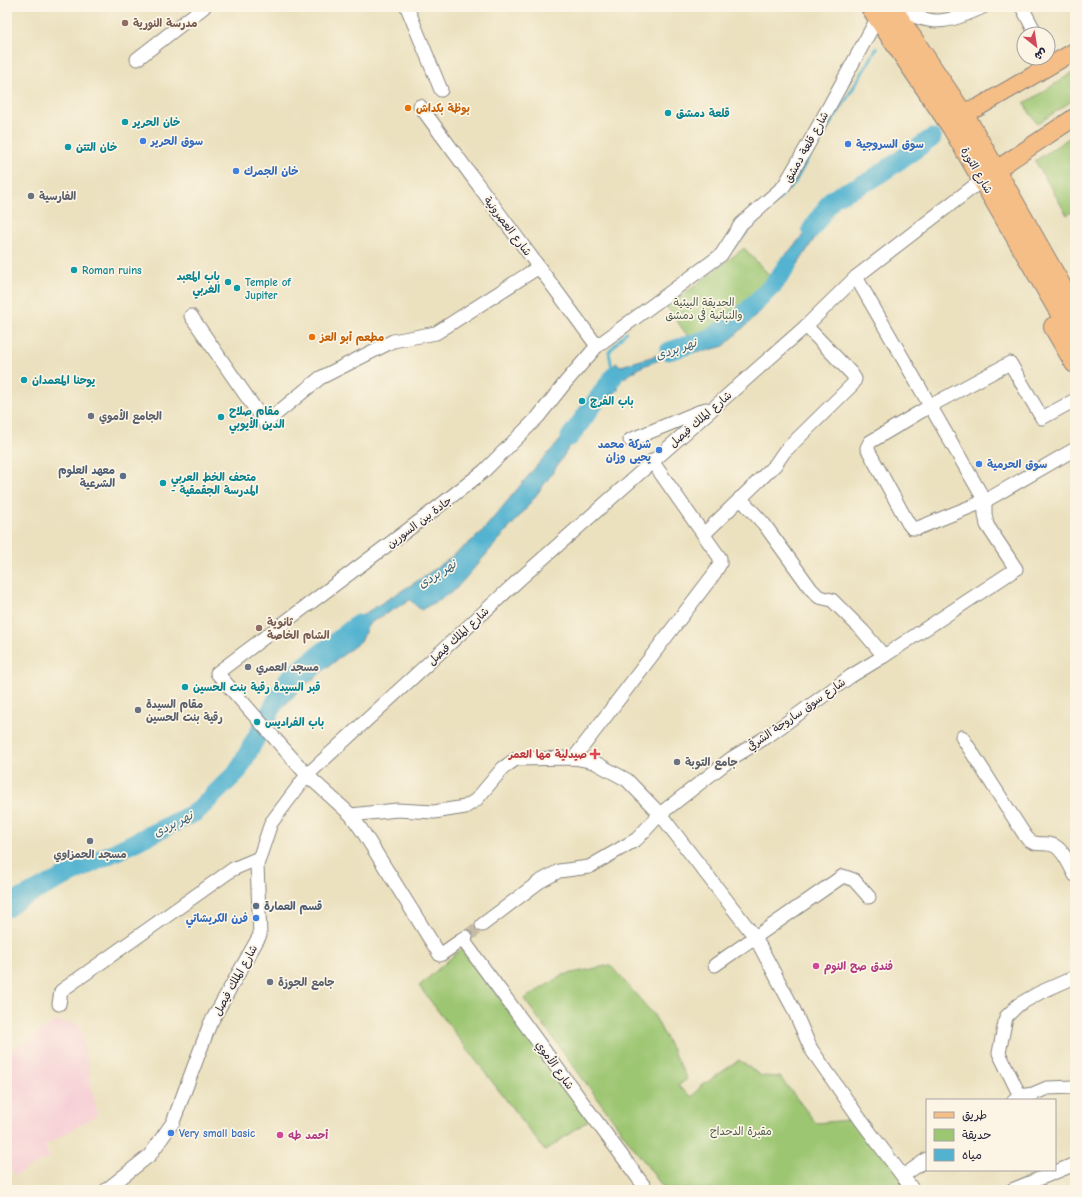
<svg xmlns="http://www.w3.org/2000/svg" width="1082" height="1197" font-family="'Comic Neue','Playpen Sans Arabic',sans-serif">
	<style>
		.built { fill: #f6cfd5 }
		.green { fill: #9dc672; stroke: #607456 }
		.water { fill: #52b3d0; stroke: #3a6a86 }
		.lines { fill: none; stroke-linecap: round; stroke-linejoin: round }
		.stream { stroke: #52b3d0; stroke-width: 3 }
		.river { stroke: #52b3d0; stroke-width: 19 }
		.minor-tunnel { stroke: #c3bba5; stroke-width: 13; stroke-dasharray: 13 6; stroke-linecap: butt }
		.minor-casing { stroke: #86827d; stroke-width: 15 }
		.major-casing { stroke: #86827d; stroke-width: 19 }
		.highway-casing { stroke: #86827d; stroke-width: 22 }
		.minor { stroke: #fff; stroke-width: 13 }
		.major { stroke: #f6be87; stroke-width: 17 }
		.highway { stroke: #f6be87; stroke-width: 20 }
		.education-dot { fill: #8d6e63; stroke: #fcf5e5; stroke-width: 1.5 }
		.food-dot { fill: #e8710a; stroke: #fcf5e5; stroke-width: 1.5 }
		.culture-dot { fill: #0f9aa8; stroke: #fcf5e5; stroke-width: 1.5 }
		.shop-dot { fill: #3f7fe0; stroke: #fcf5e5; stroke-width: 1.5 }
		.worship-dot { fill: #6b7280; stroke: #fcf5e5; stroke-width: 1.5 }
		.service-dot { fill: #5c6f8a; stroke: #fcf5e5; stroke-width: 1.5 }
		.health-dot { fill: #e0444e; stroke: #fcf5e5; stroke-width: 1.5 }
		.hotel-dot { fill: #d1479c; stroke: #fcf5e5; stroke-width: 1.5 }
		.labels { text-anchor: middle; stroke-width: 3.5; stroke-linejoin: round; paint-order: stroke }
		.education-label { font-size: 11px; font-weight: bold; fill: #785e54; stroke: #fcf5e5; text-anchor: start }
		.food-label { font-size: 11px; font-weight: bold; fill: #c56008; stroke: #fcf5e5; text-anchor: start }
		.culture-label { font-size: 11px; font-weight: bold; fill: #0d838f; stroke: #fcf5e5; text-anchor: start }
		.shop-label { font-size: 11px; font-weight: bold; fill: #366cbe; stroke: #fcf5e5; text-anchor: start }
		.street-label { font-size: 11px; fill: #22223b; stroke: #fcf5e5 }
		.worship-label { font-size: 11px; font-weight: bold; fill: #5b616d; stroke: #fcf5e5; text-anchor: start }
		.park-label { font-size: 11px; fill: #4d5b4e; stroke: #fcf5e5 }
		.service-label { font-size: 11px; font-weight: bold; fill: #4e5e75; stroke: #fcf5e5; text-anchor: end }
		.health-label { font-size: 11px; font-weight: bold; fill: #be3a42; stroke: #fcf5e5; text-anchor: end }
		.hotel-label { font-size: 11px; font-weight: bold; fill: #b23c85; stroke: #fcf5e5; text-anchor: start }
		.water-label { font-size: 12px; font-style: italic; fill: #355c77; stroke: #fcf5e5 }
	</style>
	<rect width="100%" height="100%" fill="#fcf5e5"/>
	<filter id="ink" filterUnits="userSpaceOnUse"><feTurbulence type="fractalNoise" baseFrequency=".025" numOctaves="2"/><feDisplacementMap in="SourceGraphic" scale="8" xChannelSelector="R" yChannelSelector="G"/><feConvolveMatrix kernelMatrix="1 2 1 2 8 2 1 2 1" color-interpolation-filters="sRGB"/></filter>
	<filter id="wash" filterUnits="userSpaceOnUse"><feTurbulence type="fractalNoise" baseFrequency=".012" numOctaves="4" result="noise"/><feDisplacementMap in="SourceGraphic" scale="16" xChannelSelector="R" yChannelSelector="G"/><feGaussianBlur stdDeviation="0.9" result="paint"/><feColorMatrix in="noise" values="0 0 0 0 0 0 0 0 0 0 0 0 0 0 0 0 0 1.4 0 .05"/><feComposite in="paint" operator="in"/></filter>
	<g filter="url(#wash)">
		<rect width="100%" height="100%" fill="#ebe1bf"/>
		<path class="built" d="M56,1021L80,1025L97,1115L44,1146L50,1157L15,1175L7,1164V1053Z"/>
		<g class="green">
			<path d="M1075,71V99L1037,124L1024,104Z"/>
			<path d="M1075,134V210L1067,215L1035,161Z"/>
			<path d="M744,248L771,277L757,296L709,333L689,338L667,307Z"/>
			<path d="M461,949L593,1117L545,1151L419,986Z"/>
			<path d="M610,965L654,1015L687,1079L678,1086L692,1097L700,1087L739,1060L761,1076L780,1077L816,1123L860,1119L913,1190H665L524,999L563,975Z"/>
		</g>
		<g class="water">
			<path d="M825,210L829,216L789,278L758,314L724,346L706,351L680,353L664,358L643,366L619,381L618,390L608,399L599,397L596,388L616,363L621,366L658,355L681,343H694L710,338L743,315L775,283L784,257Z"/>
			<path d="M578,412L590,422L573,441L551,475L525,510L454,591L421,610L410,600L368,624L362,640L300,689L285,705L275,704L288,679L338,639L343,630L364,614L419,580L449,559L480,534L539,463L570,430L572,422Z"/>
		</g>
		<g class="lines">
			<g class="stream">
				<path d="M788,190L794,184L811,153L843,105L877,48"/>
				<path d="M733,248L751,227L782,196"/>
				<path d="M612,368L609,352L626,332"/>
			</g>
			<g class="river">
				<path d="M839,195L871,180L932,138"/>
				<path d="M811,230L832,199"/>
				<path d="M669,351L710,338L743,315L775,283L788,264"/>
				<path d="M570,437L614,376"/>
				<path d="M7,908L19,899L196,812L238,771L288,679L358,624"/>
			</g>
		</g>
	</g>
	<g filter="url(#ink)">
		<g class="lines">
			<path class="minor-tunnel" d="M466,937L482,925"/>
			<g class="minor-casing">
				<g id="minor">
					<path d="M407,7L441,90"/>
					<path d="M894,7C932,27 945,24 983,7"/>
					<path d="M1022,7L1036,34"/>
					<path d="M878,17L809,143L784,186L741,224L721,255L597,346L565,383L538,417L484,471L429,514L217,673L307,775L351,815L397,810L434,812L465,807L476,800L503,768L516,759L574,758L594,762L627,780L660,814L755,937L793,1008L811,1049L860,1119L913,1190"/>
					<path d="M137,59L204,7"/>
					<path d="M420,106L597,346"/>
					<path d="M191,316L265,423L320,378L393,341L436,333L539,267"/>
					<path d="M1075,400L1042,418L1010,363L930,406L870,442L867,448L908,523L912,528H918L985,501L1075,449"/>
					<path d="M630,440L706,409"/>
					<path d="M740,498L764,524L811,589L819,597L832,600L863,631L884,656"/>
					<path d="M704,534L775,465L784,452L853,384L855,379L852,374L806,326"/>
					<path d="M962,737L1026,837C1036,849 1044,840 1055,846C1064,851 1070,866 1075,875"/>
					<path d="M574,758L714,574L720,564V558L652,461"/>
					<path d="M351,815L363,832L440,955L466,937"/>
					<path d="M482,925L539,882L559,871L589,867L637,839L660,814L732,758L768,736L851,676L884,656L1016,569L987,525L985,514V501L856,277"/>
					<path d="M463,940L647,1190"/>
					<path d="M715,965L843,876L854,880L869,897"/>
					<path d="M59,1004L61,991L233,869L259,858"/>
					<path d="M1020,1096L999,1053L1006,1017L1018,1005L1039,993L1075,977"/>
					<path d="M1014,1100L1020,1096L1033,1094L1047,1088L1075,1087"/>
					<path d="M903,1176L927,1159"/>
					<path d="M106,1190L150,1155L173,1122L210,1024L260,935L257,865L271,823L307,775L522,577L806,326L856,277L973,187"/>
					<path d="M1012,1190L1075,1164"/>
				</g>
			</g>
			<g class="major-casing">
				<g id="major">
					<path d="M961,111L977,108L1075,51"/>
					<path d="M1003,165L1075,117"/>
				</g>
			</g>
			<g class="highway-casing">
				<g id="highway">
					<path d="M871,7L952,127L1075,338"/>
					<path d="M891,7L968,122L1070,302"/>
					<path d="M1054,327L1075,363"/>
				</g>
			</g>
			<use href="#minor" class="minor"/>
			<use href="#major" class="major"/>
			<use href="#highway" class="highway"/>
		</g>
	</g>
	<g class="education-dot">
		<circle cx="125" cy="23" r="4"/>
		<circle cx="259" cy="628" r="4"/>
	</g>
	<g class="food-dot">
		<circle cx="408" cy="108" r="4"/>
		<circle cx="312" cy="337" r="4"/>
	</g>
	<g class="culture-dot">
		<circle cx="668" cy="113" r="4"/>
		<circle cx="125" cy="122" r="4"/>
		<circle cx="68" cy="147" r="4"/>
		<circle cx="74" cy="270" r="4"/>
		<circle cx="228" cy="282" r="4"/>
		<circle cx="237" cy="288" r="4"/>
		<circle cx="24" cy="380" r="4"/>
		<circle cx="582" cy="401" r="4"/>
		<circle cx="221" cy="417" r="4"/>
		<circle cx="163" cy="483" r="4"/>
		<circle cx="185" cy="687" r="4"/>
		<circle cx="257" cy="722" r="4"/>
	</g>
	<g class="shop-dot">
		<circle cx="143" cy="141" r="4"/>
		<circle cx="848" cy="144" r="4"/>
		<circle cx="236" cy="171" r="4"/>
		<circle cx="659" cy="450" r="4"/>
		<circle cx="979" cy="464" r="4"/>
		<circle cx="256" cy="918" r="4"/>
		<circle cx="171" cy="1133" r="4"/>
	</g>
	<g class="worship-dot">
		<circle cx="31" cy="196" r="4"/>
		<circle cx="91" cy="416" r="4"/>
		<circle cx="248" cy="667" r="4"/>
		<circle cx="138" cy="710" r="4"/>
		<circle cx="677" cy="762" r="4"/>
		<circle cx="90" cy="841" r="4"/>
		<circle cx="270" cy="982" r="4"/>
	</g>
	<g class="service-dot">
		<circle cx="123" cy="476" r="4"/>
		<circle cx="256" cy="906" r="4"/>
	</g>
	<path class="health-dot" d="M593 748h4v4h4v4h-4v4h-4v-4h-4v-4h4z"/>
	<g class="hotel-dot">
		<circle cx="816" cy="966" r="4"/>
		<circle cx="280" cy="1135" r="4"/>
	</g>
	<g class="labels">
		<g class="education-label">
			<text x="133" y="27">مدرسة النورية</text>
			<text x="267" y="626">ثانوية<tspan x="267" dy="13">الشام الخاصة</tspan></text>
		</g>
		<g class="food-label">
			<text x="416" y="112">بوظة بكداش</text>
			<text x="320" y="341">مطعم أبو العز</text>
		</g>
		<g class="culture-label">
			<text x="676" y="117">قلعة دمشق</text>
			<text x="133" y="126">خان الحرير</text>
			<text x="76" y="151">خان التتن</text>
			<text x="82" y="274">Roman ruins</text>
			<text x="220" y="280" text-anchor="end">باب المعبد<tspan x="220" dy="13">الغربي</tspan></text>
			<text x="245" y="286">Temple of<tspan x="245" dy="13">Jupiter</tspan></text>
			<text x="32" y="384">يوحنا المعمدان</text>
			<text x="590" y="405">باب الفرج</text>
			<text x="229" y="415">مقام صلاح<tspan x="229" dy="13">الدين الأيوبي</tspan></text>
			<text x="171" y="481">متحف الخط العربي<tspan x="171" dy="13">- المدرسة الجقمقية</tspan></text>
			<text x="193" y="691">قبر السيدة رقية بنت الحسين</text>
			<text x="265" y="726">باب الفراديس</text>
		</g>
		<g class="shop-label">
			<text x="151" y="145">سوق الحرير</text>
			<text x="856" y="148">سوق السروجية</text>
			<text x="244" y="175">خان الجمرك</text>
			<text x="651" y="448" text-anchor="end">شركة محمد<tspan x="651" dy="13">يحيى وزان</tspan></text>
			<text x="987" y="468">سوق الحرمية</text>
			<text x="248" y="922" text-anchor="end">فرن الكريشاتي</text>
			<text x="179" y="1137">Very small basic</text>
		</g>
		<g class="street-label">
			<text transform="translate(806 147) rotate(-61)" y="4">شارع قلعة دمشق</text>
			<text transform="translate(977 170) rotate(60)" y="4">شارع الثورة</text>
			<text transform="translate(508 226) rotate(53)" y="4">شارع العصرونية</text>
			<text transform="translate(700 419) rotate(-41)" y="4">شارع الملك فيصل</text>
			<text transform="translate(419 522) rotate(-37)" y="4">جادة بين السورين</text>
			<text transform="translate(458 636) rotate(-43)" y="4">شارع الملك فيصل</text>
			<text transform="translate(796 714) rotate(-35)" y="4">شارع سوق ساروجة الشرقي</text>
			<text transform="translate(235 980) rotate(-61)" y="4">شارع الملك فيصل</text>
			<text transform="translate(555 1065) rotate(54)" y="4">شارع الأموي</text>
		</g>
		<g class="worship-label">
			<text x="39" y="200">الفارسية</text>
			<text x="99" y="420">الجامع الأموي</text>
			<text x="256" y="671">مسجد العمري</text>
			<text x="146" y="708">مقام السيدة<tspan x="146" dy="13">رقية بنت الحسين</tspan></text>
			<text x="685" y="766">جامع التوبة</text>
			<text x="90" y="858" text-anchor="middle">مسجد الحمزاوي</text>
			<text x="278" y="986">جامع الجوزة</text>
		</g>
		<g class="park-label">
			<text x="704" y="306">الحديقة البيئية<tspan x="704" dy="13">والنباتية في دمشق</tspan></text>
			<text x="741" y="1135">مقبرة الدحداح</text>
		</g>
		<g class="service-label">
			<text x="115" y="474">معهد العلوم<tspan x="115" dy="13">الشرعية</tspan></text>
			<text x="264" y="910" text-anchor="start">قسم العمارة</text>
		</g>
		<g class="health-label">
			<text x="587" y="758">صيدلية مها العمر</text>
		</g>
		<g class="hotel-label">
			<text x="824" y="970">فندق صح النوم</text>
			<text x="288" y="1139">أحمد طه</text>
		</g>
		<g class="water-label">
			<text transform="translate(676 349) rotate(-19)" y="4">نهر بردى</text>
			<text transform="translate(437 574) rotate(-32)" y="4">نهر بردى</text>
			<text transform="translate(173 824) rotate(-27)" y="4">نهر بردى</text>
		</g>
	</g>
	<rect width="1082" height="1197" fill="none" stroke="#fcf5e5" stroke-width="24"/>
	<rect x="926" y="1099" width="130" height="72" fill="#fcf5e5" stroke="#a5a1a1"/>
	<rect x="934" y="1112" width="20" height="6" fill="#f6be87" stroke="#a5a1a1"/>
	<text x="962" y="1119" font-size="12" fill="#22223b">طريق</text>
	<rect x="934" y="1129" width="20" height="12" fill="#9dc672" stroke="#a5a1a1"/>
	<text x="962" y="1139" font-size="12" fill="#22223b">حديقة</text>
	<rect x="934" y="1149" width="20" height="12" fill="#52b3d0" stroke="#a5a1a1"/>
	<text x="962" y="1159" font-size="12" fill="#22223b">مياه</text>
	<g transform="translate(1036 46) rotate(150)"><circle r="19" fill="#fcf5e5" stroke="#a5a1a1"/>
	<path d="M0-3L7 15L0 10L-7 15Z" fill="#d1495b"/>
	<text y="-6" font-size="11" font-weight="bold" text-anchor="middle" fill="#22223b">ش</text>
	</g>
</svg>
